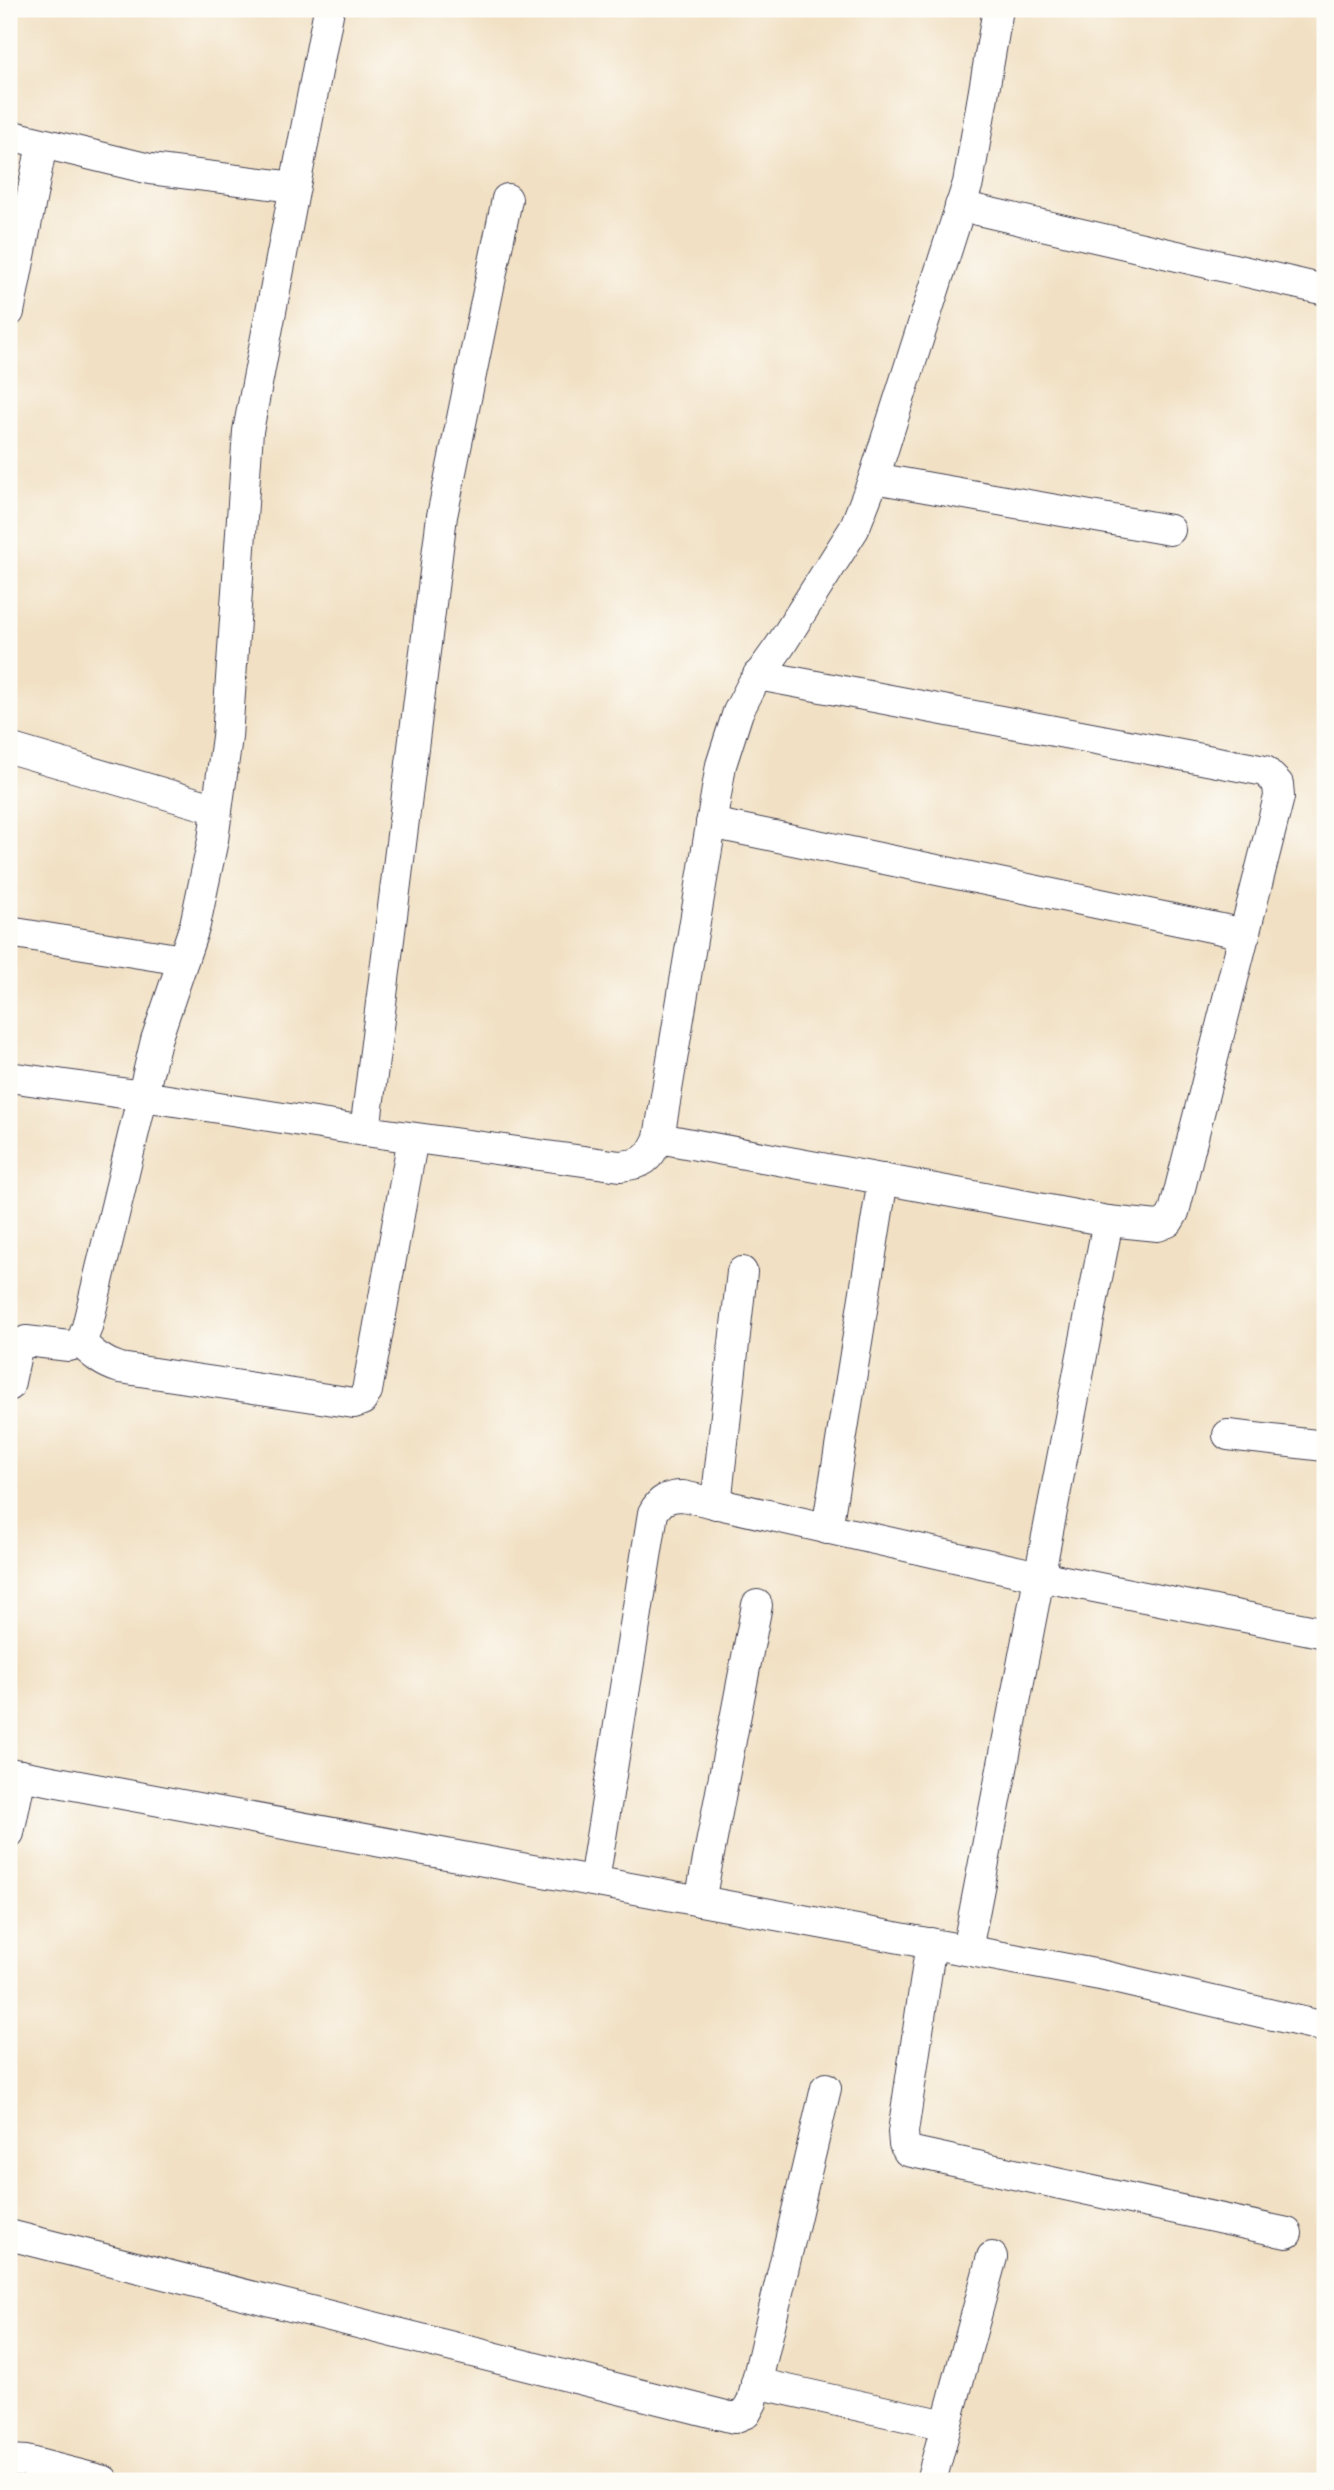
<svg xmlns="http://www.w3.org/2000/svg" width="1334" height="2490" font-family="Sriracha,sans-serif">
	<style>
		.lines { fill: none; stroke-linecap: round; stroke-linejoin: round }
		.minor-casing { stroke: #413e4f; stroke-width: 32 }
		.minor { stroke: #fff; stroke-width: 30 }
	</style>
	<rect width="100%" height="100%" fill="#fdfcf7"/>
	<filter id="ink" filterUnits="userSpaceOnUse"><feTurbulence type="fractalNoise" baseFrequency=".0143" numOctaves="2"/><feDisplacementMap in="SourceGraphic" scale="14" xChannelSelector="R" yChannelSelector="G"/><feConvolveMatrix kernelMatrix="1 2 1 2 8 2 1 2 1" color-interpolation-filters="sRGB"/></filter>
	<filter id="wash" filterUnits="userSpaceOnUse"><feTurbulence type="fractalNoise" baseFrequency=".00686" numOctaves="4" result="noise"/><feDisplacementMap in="SourceGraphic" scale="28" xChannelSelector="R" yChannelSelector="G"/><feGaussianBlur stdDeviation="1.57" result="paint"/><feColorMatrix in="noise" values="0 0 0 0 0 0 0 0 0 0 0 0 0 0 0 0 0 1.4 0 .05"/><feComposite in="paint" operator="in"/></filter>
	<g filter="url(#wash)">
		<rect width="100%" height="100%" fill="#f1e0c3"/>
	</g>
	<g filter="url(#ink)">
		<g class="lines">
			<g class="minor-casing">
				<g id="minor">
					<path d="M9,135L150,169L294,187"/>
					<path d="M960,206L1325,290"/>
					<path d="M9,312L42,144"/>
					<path d="M874,478L1170,530"/>
					<path d="M9,748L217,809"/>
					<path d="M711,823L1245,934"/>
					<path d="M9,932L183,960"/>
					<path d="M9,1077L143,1096L365,1131L620,1166C643,1164 649,1160 659,1138L721,765L738,712L752,685L780,646L854,529L874,478L968,183L998,9"/>
					<path d="M365,1131L442,516L507,199"/>
					<path d="M659,1138L1108,1221L1158,1226L1168,1222L1174,1212L1279,797L1278,784L1265,771L758,675"/>
					<path d="M81,1343C93,1354 103,1363 120,1368L354,1403L362,1400L367,1391L413,1138"/>
					<path d="M9,1386L17,1349L26,1341L69,1346L81,1343L87,1327L156,1040L195,925L213,840L227,737L248,431L329,9"/>
					<path d="M1228,1435L1325,1446"/>
					<path d="M716,1504L742,1272"/>
					<path d="M827,1529L883,1179"/>
					<path d="M9,1773L1100,1975L1325,2027"/>
					<path d="M9,1833L21,1775"/>
					<path d="M594,1881L653,1513C660,1500 668,1496 683,1496L1039,1576L1325,1633"/>
					<path d="M700,1901L757,1605"/>
					<path d="M931,1943L903,2132L904,2144L908,2151L1287,2233"/>
					<path d="M967,1950L1108,1221"/>
					<path d="M9,2235L734,2418L746,2413L752,2402L826,2088"/>
					<path d="M756,2383L946,2425"/>
					<path d="M9,2460L26,2461L104,2481"/>
					<path d="M931,2481L992,2257"/>
				</g>
			</g>
			<use href="#minor" class="minor"/>
		</g>
	</g>
	<rect width="1334" height="2490" fill="none" stroke="#fdfcf7" stroke-width="35"/>
</svg>
